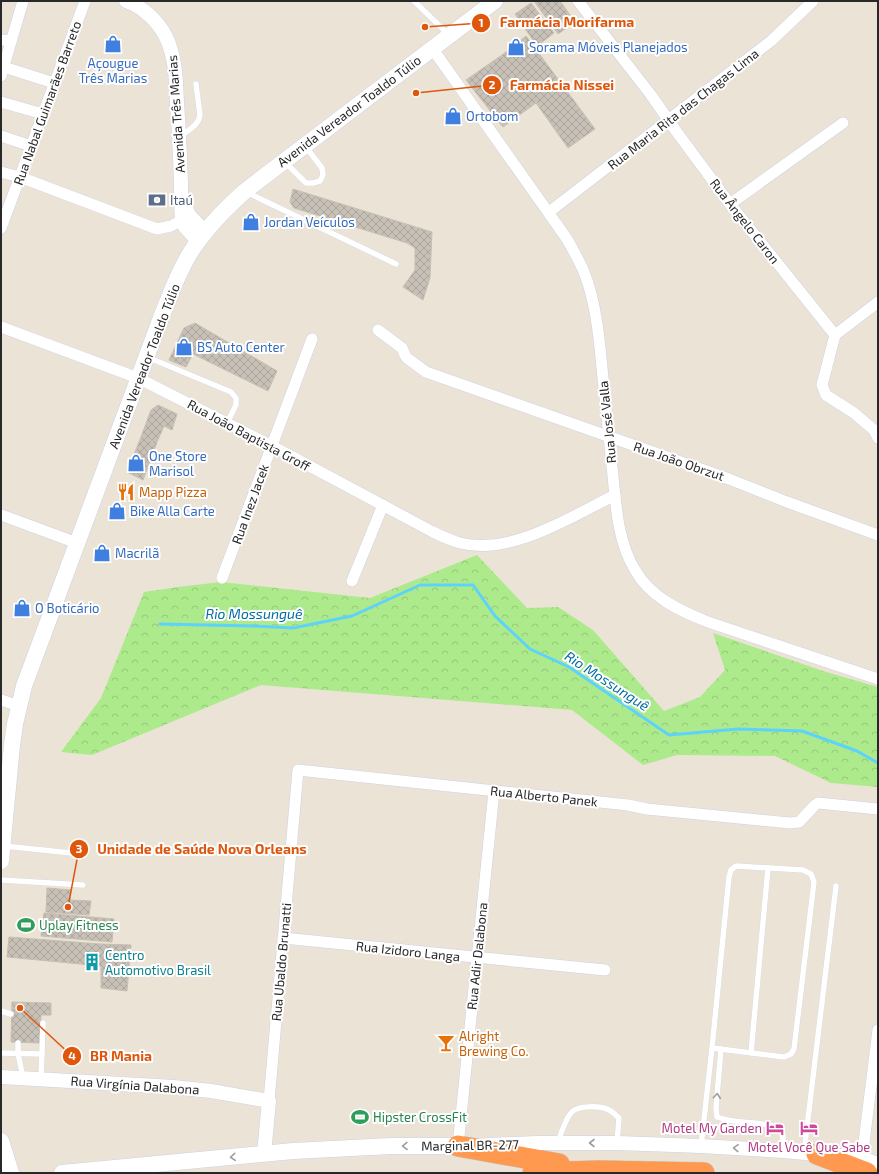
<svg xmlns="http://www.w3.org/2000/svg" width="879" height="1174" font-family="'Exo 2',sans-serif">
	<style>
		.forest { fill: url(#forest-crowns) }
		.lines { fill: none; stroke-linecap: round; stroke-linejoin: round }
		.stream { stroke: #5dd3fb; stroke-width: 3 }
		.building { fill: url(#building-cross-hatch); stroke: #c7bfb1 }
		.service-casing { stroke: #ccd1e3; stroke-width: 6 }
		.minor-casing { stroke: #ccd1e3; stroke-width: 12 }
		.tertiary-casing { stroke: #ccd1e3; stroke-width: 15 }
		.secondary-casing { stroke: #ccd1e3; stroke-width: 17 }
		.motorway-casing { stroke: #c7c7c7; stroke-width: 22 }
		.service { stroke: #fff; stroke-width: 5.5 }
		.minor { stroke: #fff; stroke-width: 11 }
		.tertiary { stroke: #fff; stroke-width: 14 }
		.secondary { stroke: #fff; stroke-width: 16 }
		.motorway { stroke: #ff994f; stroke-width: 21 }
		.oneway { stroke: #9e9e9e }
		.labels { text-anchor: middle; stroke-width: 4; stroke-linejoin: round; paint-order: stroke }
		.shop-label { font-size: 13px; fill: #366cbe; stroke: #fff; text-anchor: start }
		.street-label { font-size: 13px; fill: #282828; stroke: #fff }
		.service-label { font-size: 13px; fill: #4e5e75; stroke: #fff; text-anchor: start }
		.food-label { font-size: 13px; fill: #c56008; stroke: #fff; text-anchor: start }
		.leisure-label { font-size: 13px; fill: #27864d; stroke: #fff; text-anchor: start }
		.culture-label { font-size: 13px; fill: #0d838f; stroke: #fff; text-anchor: start }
		.hotel-label { font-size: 13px; fill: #b23c85; stroke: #fff; text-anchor: end }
		.water-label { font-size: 14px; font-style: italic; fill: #006da3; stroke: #fff }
		.leader { fill: none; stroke: #de570d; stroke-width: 1.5 }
		.callout-dot { fill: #de570d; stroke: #fff; stroke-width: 1.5 }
		.mark-label { font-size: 12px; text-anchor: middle; font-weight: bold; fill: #fff }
		.callout-label { font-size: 14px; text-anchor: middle; font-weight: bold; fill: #de570d; stroke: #fff; stroke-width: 4; stroke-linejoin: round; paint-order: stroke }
	</style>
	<defs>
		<pattern id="forest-crowns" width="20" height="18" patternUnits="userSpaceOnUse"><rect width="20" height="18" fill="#adea8c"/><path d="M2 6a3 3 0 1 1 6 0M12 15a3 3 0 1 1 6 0" fill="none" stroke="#95c979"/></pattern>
		<pattern id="building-cross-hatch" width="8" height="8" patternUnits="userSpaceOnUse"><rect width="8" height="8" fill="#c7c0b7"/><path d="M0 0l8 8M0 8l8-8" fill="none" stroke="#aba59d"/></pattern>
	</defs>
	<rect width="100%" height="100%" fill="#ece3d7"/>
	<path class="forest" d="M477,555L527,608L558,607L593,630L664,711L700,697L725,670L713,633L823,671L878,687V787L831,783L775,756L677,755L643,765L572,710L261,685L92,755L61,752L101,698L144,592L178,587L221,582L370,598Z"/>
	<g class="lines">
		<path class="stream" d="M160,624L254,626L293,628L352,616L420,585H473L495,616L530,649L569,667L669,735L738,729L802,731L857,751L878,763"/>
	</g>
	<g class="building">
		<path d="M534,1H560L575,22L558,34Z"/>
		<path d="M531,3L554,33L537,46L515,14Z"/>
		<path d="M526,36L595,129L568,148L502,55Z"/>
		<path d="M502,55L536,103L503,127L466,80Z"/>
		<path d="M293,189L432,232L430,278L423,300L403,287L415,270V248L407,243L294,208L290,202Z"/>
		<path d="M195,323L277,371L268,391L193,354L186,367L169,360L184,328Z"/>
		<path d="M158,405L177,414L172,430L164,426L157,442L141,437L151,410Z"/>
		<path d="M141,437L157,442L143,480L127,472Z"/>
		<path d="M47,888L71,890L70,900L91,901L89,915L46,912Z"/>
		<path d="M44,913L114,919L112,942L41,936Z"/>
		<path d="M9,937L100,944L131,945L127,991L101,988V966L7,957Z"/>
		<path d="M12,1002L51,1003V1015H41L40,1043L11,1042Z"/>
	</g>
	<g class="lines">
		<g class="service-casing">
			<g id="service">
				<path d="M414,1L449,35"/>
				<path d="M181,136C188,130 199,125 200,115L196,84"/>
				<path d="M285,162L306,183H313L320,181L323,175L322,168L306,147"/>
				<path d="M246,192L396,264"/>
				<path d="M147,357L231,392L236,398V405L227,423"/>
				<path d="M4,846L81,854"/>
				<path d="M1,880L83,885"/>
				<path d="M1,1011L11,1014"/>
				<path d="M18,1043V1053L23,1078"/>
				<path d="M721,1049L716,1108L717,1117C738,1125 762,1120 782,1129L783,1135V1151"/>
				<path d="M1,1053L42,1054"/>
				<path d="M751,1053L768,868"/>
				<path d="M41,1079L43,1023"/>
				<path d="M558,1142C561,1134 566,1116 573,1111C579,1106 596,1106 604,1108C609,1109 615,1114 619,1118L617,1143"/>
				<path d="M701,1146L712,1048L729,877L731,870L736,866L803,870L811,874L814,882L794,1049L791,1054L784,1057L712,1048"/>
				<path d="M804,1152L836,886"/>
			</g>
		</g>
		<g class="minor-casing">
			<g id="minor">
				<path d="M578,1L651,95L676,131L730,204L835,335"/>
				<path d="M1,40L11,41"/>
				<path d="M432,48L567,239C573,250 579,260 584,272C598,307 600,350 604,388C607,417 610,447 613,476C616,507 618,542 635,570C650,597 680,611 708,622L878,679"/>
				<path d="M10,69L54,83"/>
				<path d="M1,76L23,1"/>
				<path d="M1,102L43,114"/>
				<path d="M1,136L31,146"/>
				<path d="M1,172L20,177L157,229L171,226L182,220"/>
				<path d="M730,204L843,123"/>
				<path d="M549,212L771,41L813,1"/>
				<path d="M1,228L85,1"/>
				<path d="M1,327L138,378L272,446L431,531C441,536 450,540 460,543C510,556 571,517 615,495"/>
				<path d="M378,330L402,348L405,355L407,358L426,372L729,479L787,502L878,535"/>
				<path d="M835,335L822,385L826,395L854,413L874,430L878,438"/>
				<path d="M835,335L878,302"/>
				<path d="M1,515L77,543"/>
				<path d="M222,578L312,339"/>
				<path d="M352,581L383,505"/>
				<path d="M1,700L19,706"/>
				<path d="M283,938L605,970"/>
				<path d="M269,1101L298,770L628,805L647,809L790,823L799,822L801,820L815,805L818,803L878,809"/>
				<path d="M458,1146L494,791"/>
				<path d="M862,1158L878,1030"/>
			</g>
		</g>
		<g class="tertiary-casing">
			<g id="tertiary">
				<path d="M126,1C143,7 158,21 166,37C176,58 176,81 177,103C179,130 180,156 181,183C181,195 181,208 182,220L185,227L198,241"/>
				<path d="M183,202L189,215L205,232"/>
				<path d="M1,1077L174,1087L211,1091L269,1101L264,1154"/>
				<path d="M488,1145L537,1143H617L701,1146L783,1151L862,1158L878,1164"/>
			</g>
		</g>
		<g class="secondary-casing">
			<g id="secondary">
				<path d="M1,861L12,745L15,724L24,686L162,315C171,293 179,270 192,250C206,228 225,209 245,191L495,1"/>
				<path d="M1,1141L11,1173"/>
				<path d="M62,1173L293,1151L391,1146H458"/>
			</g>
		</g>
		<g class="motorway-casing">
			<g id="motorway">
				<path d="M458,1146L559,1164"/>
				<path d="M817,1154L867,1173"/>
				<path d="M533,1173L599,1171L704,1173"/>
			</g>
		</g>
		<use href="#service" class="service"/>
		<use href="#minor" class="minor"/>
		<use href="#tertiary" class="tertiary"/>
		<use href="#secondary" class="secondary"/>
		<use href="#motorway" class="motorway"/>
	</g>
	<defs><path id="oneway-chevron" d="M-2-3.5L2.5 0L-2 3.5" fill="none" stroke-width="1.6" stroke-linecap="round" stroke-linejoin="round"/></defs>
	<g class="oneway">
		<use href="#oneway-chevron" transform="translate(717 1096) rotate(-85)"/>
		<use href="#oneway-chevron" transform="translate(592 1143) rotate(-180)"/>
		<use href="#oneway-chevron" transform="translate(405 1146) rotate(179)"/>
		<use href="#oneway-chevron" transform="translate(736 1148) rotate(-177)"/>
		<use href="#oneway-chevron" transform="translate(233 1157) rotate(175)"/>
	</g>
	<defs>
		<g id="shop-bare" transform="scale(1.38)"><path d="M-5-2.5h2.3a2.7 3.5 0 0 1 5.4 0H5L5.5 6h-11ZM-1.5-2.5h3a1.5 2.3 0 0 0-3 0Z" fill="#3f7fe0" stroke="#fff" stroke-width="2.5" paint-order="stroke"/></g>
		<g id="bank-bare" transform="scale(1.38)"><path d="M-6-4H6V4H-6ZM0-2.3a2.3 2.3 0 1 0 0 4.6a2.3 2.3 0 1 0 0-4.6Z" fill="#5c6f8a" stroke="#fff" stroke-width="2.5" paint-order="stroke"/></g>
		<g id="restaurant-bare" transform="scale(1.38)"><path d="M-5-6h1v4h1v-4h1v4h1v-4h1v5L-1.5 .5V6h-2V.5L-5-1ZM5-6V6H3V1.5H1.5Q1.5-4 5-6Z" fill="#e8710a" stroke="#fff" stroke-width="2.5" paint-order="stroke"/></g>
		<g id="stadium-bare" transform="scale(1.38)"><path d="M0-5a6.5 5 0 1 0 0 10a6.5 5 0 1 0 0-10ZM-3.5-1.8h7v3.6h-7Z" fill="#2e9e5b" stroke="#fff" stroke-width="2.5" paint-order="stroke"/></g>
		<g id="building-bare" transform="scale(1.38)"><path d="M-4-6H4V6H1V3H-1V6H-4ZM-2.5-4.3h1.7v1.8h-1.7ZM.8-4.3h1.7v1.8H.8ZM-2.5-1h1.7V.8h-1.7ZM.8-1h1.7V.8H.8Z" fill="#0f9aa8" stroke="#fff" stroke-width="2.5" paint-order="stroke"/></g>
		<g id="bar-bare" transform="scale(1.38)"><path d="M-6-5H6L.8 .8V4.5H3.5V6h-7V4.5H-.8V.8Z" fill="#e8710a" stroke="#fff" stroke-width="2.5" paint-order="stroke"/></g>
		<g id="hotel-bare" transform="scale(1.38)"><path d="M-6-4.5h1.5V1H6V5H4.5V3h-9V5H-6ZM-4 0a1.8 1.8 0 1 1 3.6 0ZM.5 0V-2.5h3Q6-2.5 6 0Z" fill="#d1479c" stroke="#fff" stroke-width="2.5" paint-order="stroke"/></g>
	</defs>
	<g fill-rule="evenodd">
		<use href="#shop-bare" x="113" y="44"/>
		<use href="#shop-bare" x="516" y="47"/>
		<use href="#shop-bare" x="453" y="116"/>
		<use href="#bank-bare" x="157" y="200"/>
		<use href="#shop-bare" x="251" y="222"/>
		<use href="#shop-bare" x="184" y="347"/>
		<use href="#shop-bare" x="136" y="463"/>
		<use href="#restaurant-bare" x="126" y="492"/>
		<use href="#shop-bare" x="117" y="511"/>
		<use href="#shop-bare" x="102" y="553"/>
		<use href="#shop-bare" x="22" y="608"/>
		<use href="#stadium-bare" x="26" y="925"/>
		<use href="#building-bare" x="92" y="962"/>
		<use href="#bar-bare" x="446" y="1043"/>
		<use href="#stadium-bare" x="360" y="1117"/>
		<use href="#hotel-bare" x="775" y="1128"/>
		<use href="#hotel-bare" x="809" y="1128"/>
	</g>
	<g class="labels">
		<g class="shop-label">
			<text x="529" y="52">Sorama Móveis Planejados</text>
			<text x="113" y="68" text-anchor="middle">Açougue<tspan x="113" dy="15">Três Marias</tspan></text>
			<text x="466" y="121">Ortobom</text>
			<text x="264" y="227">Jordan Veículos</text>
			<text x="197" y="352">BS Auto Center</text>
			<text x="149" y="461">One Store<tspan x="149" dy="15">Marisol</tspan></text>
			<text x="130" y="516">Bike Alla Carte</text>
			<text x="115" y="558">Macrilã</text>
			<text x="35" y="613">O Boticário</text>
		</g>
		<g class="street-label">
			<text transform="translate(47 103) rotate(-70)" y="5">Rua Nabal Guimarães Barreto</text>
			<text transform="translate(683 109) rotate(-38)" y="5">Rua Maria Rita das Chagas Lima</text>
			<text transform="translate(349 111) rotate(-37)" y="5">Avenida Vereador Toaldo Túlio</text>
			<text transform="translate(176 114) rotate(-94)" y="5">Avenida Três Marias</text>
			<text transform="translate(745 221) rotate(52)" y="5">Rua Ângelo Caron</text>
			<text transform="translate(144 366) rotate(-69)" y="5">Avenida Vereador Toaldo Túlio</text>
			<text transform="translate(607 422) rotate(-96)" y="5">Rua José Valla</text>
			<text transform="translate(249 435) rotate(28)" y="5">Rua João Baptista Groff</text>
			<text transform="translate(679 461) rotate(19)" y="5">Rua João Obrzut</text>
			<text transform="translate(250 504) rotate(-70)" y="5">Rua Inez Jacek</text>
			<text transform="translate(544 796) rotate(6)" y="5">Rua Alberto Panek</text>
			<text transform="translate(408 951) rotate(6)" y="5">Rua Izidoro Langa</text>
			<text transform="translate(477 956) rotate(-84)" y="5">Rua Adir Dalabona</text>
			<text transform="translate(281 962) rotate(-85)" y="5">Rua Ubaldo Brunatti</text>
			<text transform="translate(135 1085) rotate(4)" y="5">Rua Virgínia Dalabona</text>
			<text transform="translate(470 1145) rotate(-1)" y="5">Marginal BR-277</text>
		</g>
		<g class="service-label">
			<text x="170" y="205">Itaú</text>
		</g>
		<g class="food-label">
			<text x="139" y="497">Mapp Pizza</text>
			<text x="459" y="1041">Alright<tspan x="459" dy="15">Brewing Co.</tspan></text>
		</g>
		<g class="leisure-label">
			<text x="39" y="930">Uplay Fitness</text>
			<text x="373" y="1122">Hipster CrossFit</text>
		</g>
		<g class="culture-label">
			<text x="105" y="960">Centro<tspan x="105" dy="15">Automotivo Brasil</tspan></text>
		</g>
		<g class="hotel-label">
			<text x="762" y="1133">Motel My Garden</text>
			<text x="809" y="1152" text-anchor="middle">Motel Você Que Sabe</text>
		</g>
		<g class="water-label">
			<text x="254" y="619">Rio Mossunguê</text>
			<text transform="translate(607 681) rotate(33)" y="5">Rio Mossunguê</text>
		</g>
	</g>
	<path class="leader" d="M425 27L481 23M416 93L492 85M68 907L79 849M20 1008L72 1056"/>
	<g class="callout-dot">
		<circle cx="425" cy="27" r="4"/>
		<circle cx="416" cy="93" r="4"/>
		<circle cx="68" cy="907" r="4"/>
		<circle cx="20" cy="1008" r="4"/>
		<circle cx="481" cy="23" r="10"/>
		<circle cx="492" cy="85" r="10"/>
		<circle cx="79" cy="849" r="10"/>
		<circle cx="72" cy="1056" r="10"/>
	</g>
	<g class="mark-label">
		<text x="481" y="27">1</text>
		<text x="492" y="89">2</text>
		<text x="79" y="853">3</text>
		<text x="72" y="1060">4</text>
	</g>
	<g class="callout-label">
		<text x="567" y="27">Farmácia Morifarma</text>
		<text x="562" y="90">Farmácia Nissei</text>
		<text x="202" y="854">Unidade de Saúde Nova Orleans</text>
		<text x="121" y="1061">BR Mania</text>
	</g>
	<rect width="879" height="1174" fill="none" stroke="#282828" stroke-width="4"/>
</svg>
